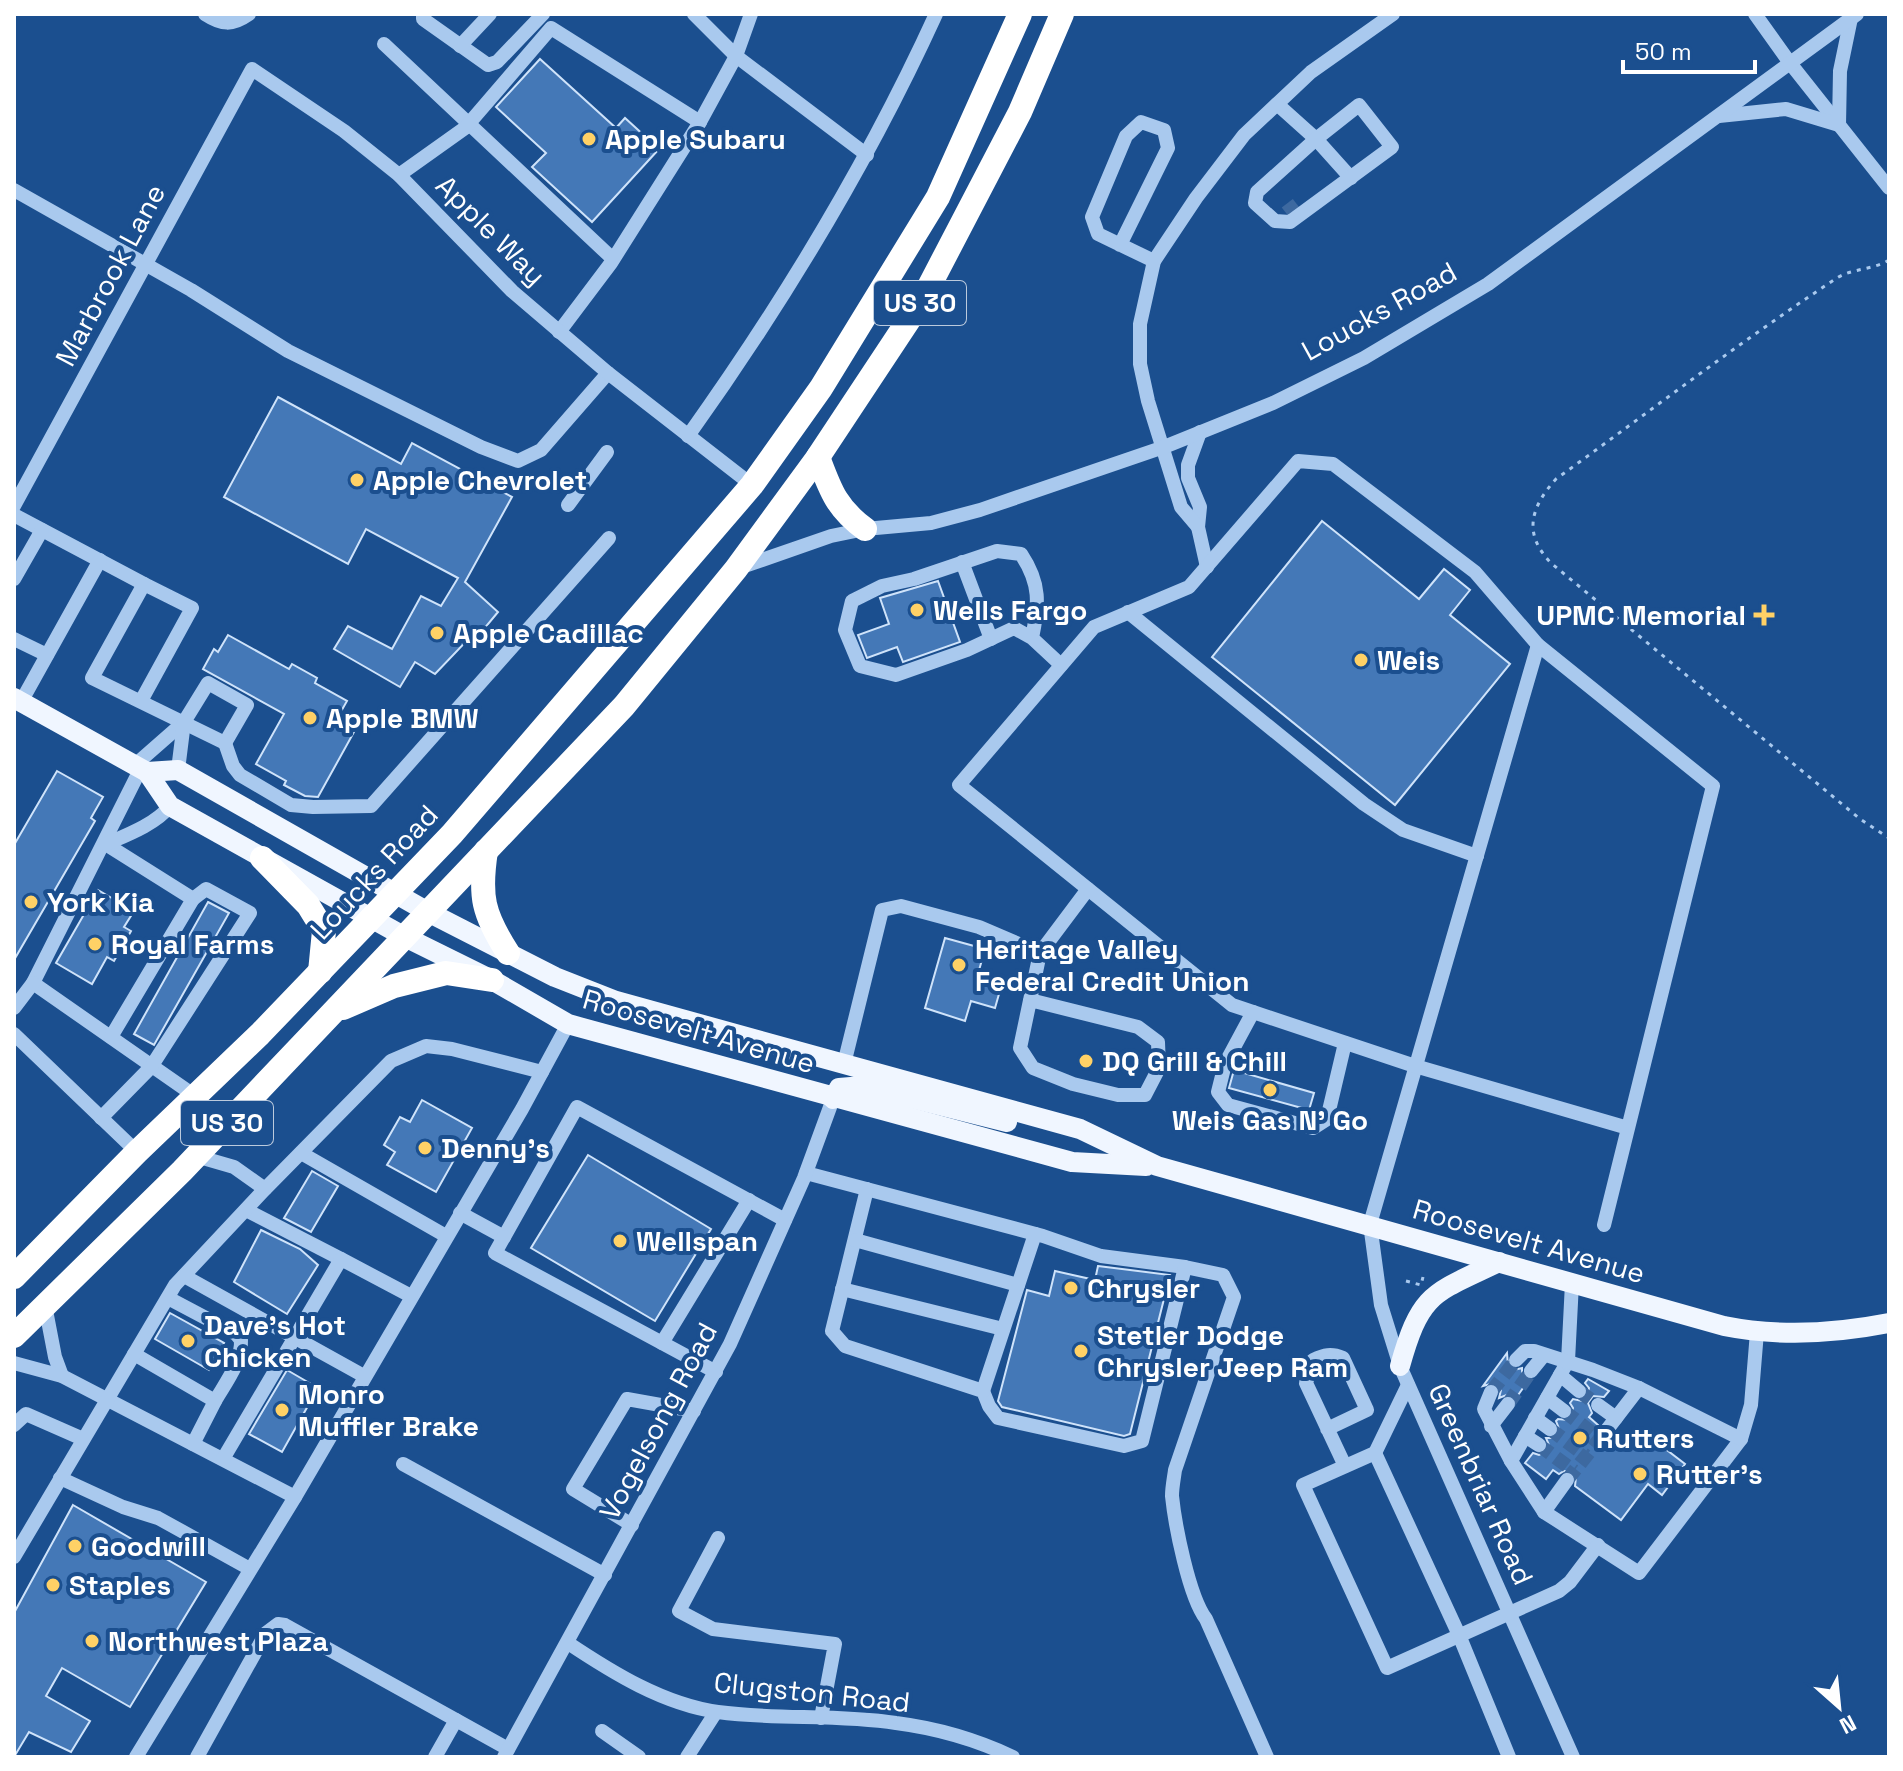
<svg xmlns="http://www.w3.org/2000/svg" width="1903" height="1771" font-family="'Space Grotesk',sans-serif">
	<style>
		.building { fill: #4478b7; stroke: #cfe3fa; stroke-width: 2 }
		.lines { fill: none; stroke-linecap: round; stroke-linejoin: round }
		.minor-tunnel { stroke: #3d69a0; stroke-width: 14; stroke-dasharray: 14 7; stroke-linecap: butt }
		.path { stroke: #a9c9ee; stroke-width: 3; stroke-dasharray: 4 6; stroke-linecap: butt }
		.minor { stroke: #a9c9ee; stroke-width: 14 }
		.major { stroke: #f0f6ff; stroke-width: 20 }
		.highway { stroke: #fff; stroke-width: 24 }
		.poi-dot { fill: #ffd166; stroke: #1b4f8f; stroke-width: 3 }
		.labels { text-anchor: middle; stroke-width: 8; stroke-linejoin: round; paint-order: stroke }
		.shield { fill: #1b4f8f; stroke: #bbcadd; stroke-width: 2 }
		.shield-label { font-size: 26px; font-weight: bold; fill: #fff }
		.poi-label { font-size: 28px; font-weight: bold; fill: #fff; stroke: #1b4f8f; text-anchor: start }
		.street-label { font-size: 28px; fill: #fff; stroke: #1b4f8f }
	</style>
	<rect width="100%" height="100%" fill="#1b4f8f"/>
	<g class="building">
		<path d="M540,59L616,128L625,118L659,149L592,222L532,167L546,153L496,107Z"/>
		<path d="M278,397L401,464L412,443L512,497L465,582L498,612L479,635L475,632L435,674L415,662L400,687L334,649L348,626L392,649L421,596L441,606L458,578L366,529L348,564L224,497Z"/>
		<path d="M1322,521L1419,599L1444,569L1470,590L1450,615L1510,664L1395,805L1212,657Z"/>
		<path d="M938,581L960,642L903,662L897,647L867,658L858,635L889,624L880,598Z"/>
		<path d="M228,635L289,669L292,664L317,678L315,683L347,701L335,722L354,732L318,797L305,796L284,785L286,781L256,764L284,714L203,669L214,649L218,652Z"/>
		<path d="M57,771L103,797L91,818L95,821L14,960V845Z"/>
		<path d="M98,890L134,911L124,927L131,931L114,961L107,957L92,984L56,963Z"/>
		<path d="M208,902L229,913L154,1045L134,1034Z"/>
		<path d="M945,938L985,949L976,981L1001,987L995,1008L971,1001L965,1021L925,1008Z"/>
		<path d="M1234,1070L1314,1093L1309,1110L1229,1088Z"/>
		<path d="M422,1100L472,1128L436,1192L387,1165L395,1152L384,1145L400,1117L410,1122Z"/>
		<path d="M588,1155L711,1229L655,1321L531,1248Z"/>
		<path d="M312,1171L338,1186L311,1232L284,1218Z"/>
		<path d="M261,1230L300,1249L318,1265L287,1314L234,1282Z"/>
		<path d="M1098,1266L1170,1275L1130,1434L1124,1436L1002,1407L998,1401L1027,1290L1049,1296L1055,1271L1095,1280Z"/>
		<path d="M170,1313L224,1343L209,1370L155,1339Z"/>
		<path d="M1507,1353L1508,1366L1514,1370L1522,1368V1375L1528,1381L1516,1398L1509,1394L1499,1398L1501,1390L1494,1383L1483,1386Z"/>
		<path d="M287,1370L318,1388L282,1452L249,1434Z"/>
		<path d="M1588,1379L1609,1391L1604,1397L1593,1396L1588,1403L1592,1413L1589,1417L1598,1425L1596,1430L1599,1438L1605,1441L1614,1437L1625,1445L1638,1428L1685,1464L1662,1495L1648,1484L1621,1520L1575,1486L1576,1477L1572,1472L1564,1471L1559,1474L1553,1470L1546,1479L1525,1463L1533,1453L1539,1455L1547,1451L1549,1445L1546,1438H1555L1560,1431L1556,1421L1558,1419L1567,1420L1572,1416L1573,1408L1570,1403L1573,1399L1582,1401L1587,1397L1589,1388L1585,1383Z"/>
		<path d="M73,1505L206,1582L130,1707L62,1668L46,1696L90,1721L71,1752L29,1732L14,1757V1613Z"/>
	</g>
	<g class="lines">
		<g class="minor-tunnel">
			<path d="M1286,213L1299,203"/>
			<path d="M1579,1391L1598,1405"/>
			<path d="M1491,1392L1516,1360"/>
			<path d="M1508,1404L1531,1371"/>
			<path d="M1564,1411L1600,1439"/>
			<path d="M1550,1429L1586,1456"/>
			<path d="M1539,1445L1574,1471"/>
			<path d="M1567,1480L1606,1431"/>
		</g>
		<g class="path">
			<path d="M1889,260C1873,270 1853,268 1837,278C1741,341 1649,412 1556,479C1530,508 1523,534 1551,563L1860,819L1889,838"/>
			<path d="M1406,1281L1421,1285L1423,1277"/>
		</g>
		<g class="minor">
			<path d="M205,14C222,25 232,26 249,14"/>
			<path d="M423,14V19L488,65L497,62L543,14"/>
			<path d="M694,14L736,56L867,155"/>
			<path d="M1755,14L1790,63L1889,188"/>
			<path d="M384,44L613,259"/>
			<path d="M460,46L490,14"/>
			<path d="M1277,104L1316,139L1351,178"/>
			<path d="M1359,105L1392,147L1290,222L1275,221L1255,203L1257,192L1316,139Z"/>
			<path d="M1719,116L1786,109L1839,125L1840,71L1851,18"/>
			<path d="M399,175L465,128L551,28L700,122"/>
			<path d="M14,190L191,290L288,351L481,447L518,461L541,450L608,373"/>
			<path d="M1120,245L1168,148L1164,130L1141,122L1126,136L1092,217L1098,234L1154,261"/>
			<path d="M559,332L611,263L700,122L736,56L751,14"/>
			<path d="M1200,432L1188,465V478L1200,507L1198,527L1207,567"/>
			<path d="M688,436C783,303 868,163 936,14"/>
			<path d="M568,505L607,452"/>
			<path d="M14,506L252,69L344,131L399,175L512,291L608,373L752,485"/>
			<path d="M14,515L144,584"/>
			<path d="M1198,527L1181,507L1148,401L1140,364V324L1154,261L1196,198L1244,135L1311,72L1393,14"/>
			<path d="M962,562L991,639"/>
			<path d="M739,568L831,536L865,529L931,523L980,510L1164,447L1273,403L1364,358L1488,284L1857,14"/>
			<path d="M14,579L42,530"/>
			<path d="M1128,612L1364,804L1403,830L1477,856"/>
			<path d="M1032,638C1039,604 1041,584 1021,554L997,551L914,579L882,586L852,601L845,630L860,666L896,675L967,650L1014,628L1032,638L1061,665"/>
			<path d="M14,639L47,655"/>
			<path d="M1538,645L1370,1224L1381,1305L1400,1366L1573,1757"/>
			<path d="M141,701L192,608L144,584L92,678L225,743L233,766L240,775L291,805L313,807L371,806L609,538"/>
			<path d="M21,702L100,560"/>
			<path d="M135,765L184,722L208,683L247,705L225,743"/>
			<path d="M141,768L33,983L195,1096"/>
			<path d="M178,770L184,722"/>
			<path d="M104,843L193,899L111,1037"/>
			<path d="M106,844C127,835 156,824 170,806"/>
			<path d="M1030,1000L1138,1027L1158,1042L1159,1068L1145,1095H1118L1073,1084L1033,1068L1020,1048L1040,953"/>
			<path d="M14,1008L33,983"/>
			<path d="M1253,1012L1225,1064L1218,1092L1228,1105L1313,1128L1327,1119L1345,1043"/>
			<path d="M14,1034L137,1152"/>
			<path d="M844,1064L882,910L901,906L979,927L1040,953L1088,889"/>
			<path d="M101,1118L151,1067L250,913L206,889L193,899"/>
			<path d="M301,1153L446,1236"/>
			<path d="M196,1156L234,1167L265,1189"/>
			<path d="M806,1173L1043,1236L1101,1256L1185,1267L1223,1275L1234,1297L1175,1470C1174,1478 1172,1487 1172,1496C1175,1525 1189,1597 1206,1619L1267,1757"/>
			<path d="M867,1189L832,1331L845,1346L983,1391L989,1406L998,1418L1124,1446L1142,1441L1185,1267"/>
			<path d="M246,1210L341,1259"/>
			<path d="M460,1213L504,1237L577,1107L785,1220"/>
			<path d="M1604,1225L1713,786L1538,645L1475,572L1333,464L1298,461L1189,587L1094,627L959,785L1232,1005L1415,1066L1628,1128"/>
			<path d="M504,1237L495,1253L716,1372"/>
			<path d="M855,1240L1018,1285"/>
			<path d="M184,1276L364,1376"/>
			<path d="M1572,1283L1568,1361L1511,1461L1544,1512L1639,1573L1741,1439L1751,1405L1757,1332"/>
			<path d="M842,1289L1003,1329"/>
			<path d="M168,1298L236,1334L241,1340C242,1362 226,1382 215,1401"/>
			<path d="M45,1305L55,1357L62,1376"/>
			<path d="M662,1343L749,1200"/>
			<path d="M134,1354L215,1401L193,1444"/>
			<path d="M1516,1360L1525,1351H1534L1593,1370L1639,1388L1741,1439"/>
			<path d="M14,1363L62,1376L295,1497"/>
			<path d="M1531,1371L1544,1355"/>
			<path d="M1560,1375L1579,1391"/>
			<path d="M1408,1385L1375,1453L1303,1485L1387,1668L1559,1591L1570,1582L1598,1545"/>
			<path d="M983,1391L1035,1234"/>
			<path d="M1491,1392L1484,1409L1511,1461"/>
			<path d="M1547,1398L1564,1411"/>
			<path d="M1598,1405L1616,1418"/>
			<path d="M1535,1418L1550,1429"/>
			<path d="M14,1425L26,1414L83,1439"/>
			<path d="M1491,1426L1508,1404"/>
			<path d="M1327,1429L1367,1410L1343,1358C1331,1353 1324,1355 1313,1360L1306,1383L1345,1466"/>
			<path d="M1606,1431L1639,1388"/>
			<path d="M1525,1436L1539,1445"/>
			<path d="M1375,1453L1459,1635L1509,1757"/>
			<path d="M223,1459L341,1259L411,1296"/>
			<path d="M403,1464L605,1575"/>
			<path d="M60,1478L123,1507L158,1518L250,1569"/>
			<path d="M1544,1512L1567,1480"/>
			<path d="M632,1525L573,1489L627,1399L694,1411"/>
			<path d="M718,1538L679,1611L713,1629L835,1644L821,1718"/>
			<path d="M14,1557L175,1285L265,1189L391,1061L426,1046L452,1049L542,1072"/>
			<path d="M568,1643C613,1673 663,1704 718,1712C776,1720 837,1714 896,1723C935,1728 977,1740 1013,1757"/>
			<path d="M602,1731L639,1757"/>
			<path d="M136,1757L295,1497L522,1109L568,1024"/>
			<path d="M197,1757L266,1633L278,1624L285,1625L508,1749"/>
			<path d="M435,1757L456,1720"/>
			<path d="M504,1757L730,1344L804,1178L833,1099"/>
			<path d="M687,1757L716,1712"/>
		</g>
		<g class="major">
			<path d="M14,698L147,772L170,806L405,937L492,980L568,1024L1072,1162L1146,1166"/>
			<path d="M147,772L178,770L428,912L555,977L616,1001L1080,1129L1157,1166L1724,1326C1779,1337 1833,1334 1889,1323"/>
			<path d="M833,1099L839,1088L863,1086L1007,1122"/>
			<path d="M1400,1366C1421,1292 1432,1294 1499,1262"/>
		</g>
		<g class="highway">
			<path d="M818,457C830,489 836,508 865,529"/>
			<path d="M486,851C479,896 483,914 508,953"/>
			<path d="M262,858L308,905L324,931L320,972"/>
			<path d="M343,1008L394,986L446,973L492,980"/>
			<path d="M14,1277L137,1152L260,1034L452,834L752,485L821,388L938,197L1020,14"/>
			<path d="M14,1336L182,1171L624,706L736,569L818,457L922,300L1020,112L1062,14"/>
		</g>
	</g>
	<g class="poi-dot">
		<circle cx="589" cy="139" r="8"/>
		<circle cx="357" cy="480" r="8"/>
		<circle cx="917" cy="610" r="8"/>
		<path d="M1760 603h8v8h8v8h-8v8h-8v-8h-8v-8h8z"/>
		<circle cx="437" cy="633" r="8"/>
		<circle cx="1361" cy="660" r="8"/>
		<circle cx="310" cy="718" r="8"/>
		<circle cx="31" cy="902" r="8"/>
		<circle cx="95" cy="944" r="8"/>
		<circle cx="959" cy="965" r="8"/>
		<circle cx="1086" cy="1061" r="8"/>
		<circle cx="1270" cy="1090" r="8"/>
		<circle cx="425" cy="1148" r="8"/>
		<circle cx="620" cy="1241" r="8"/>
		<circle cx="1071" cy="1288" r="8"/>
		<circle cx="188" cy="1341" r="8"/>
		<circle cx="1081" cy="1351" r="8"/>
		<circle cx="282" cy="1410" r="8"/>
		<circle cx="1580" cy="1438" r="8"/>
		<circle cx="1640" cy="1474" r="8"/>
		<circle cx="75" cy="1546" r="8"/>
		<circle cx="53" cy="1585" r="8"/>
		<circle cx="92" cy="1641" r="8"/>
	</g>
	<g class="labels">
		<g class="shield">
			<rect x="874" y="281" width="92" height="44" rx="6"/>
			<rect x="181" y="1101" width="92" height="44" rx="6"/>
		</g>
		<g class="shield-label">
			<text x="920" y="312">US 30</text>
			<text x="227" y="1132">US 30</text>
		</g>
		<g class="poi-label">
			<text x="605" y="149">Apple Subaru</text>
			<text x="373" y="490">Apple Chevrolet</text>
			<text x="933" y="620">Wells Fargo</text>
			<text x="1746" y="625" text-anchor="end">UPMC Memorial</text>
			<text x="453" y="643">Apple Cadillac</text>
			<text x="1377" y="670">Weis</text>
			<text x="326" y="728">Apple BMW</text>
			<text x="47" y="912">York Kia</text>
			<text x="111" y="954">Royal Farms</text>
			<text x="975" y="959">Heritage Valley<tspan x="975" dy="32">Federal Credit Union</tspan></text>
			<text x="1102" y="1071">DQ Grill &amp; Chill</text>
			<text x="1270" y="1130" text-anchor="middle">Weis Gas N' Go</text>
			<text x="441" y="1158">Denny's</text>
			<text x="636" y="1251">Wellspan</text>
			<text x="1087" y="1298">Chrysler</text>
			<text x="204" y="1335">Dave's Hot<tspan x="204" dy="32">Chicken</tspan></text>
			<text x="1097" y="1345">Stetler Dodge<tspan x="1097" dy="32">Chrysler Jeep Ram</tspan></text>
			<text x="298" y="1404">Monro<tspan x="298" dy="32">Muffler Brake</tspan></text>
			<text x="1596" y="1448">Rutters</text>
			<text x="1656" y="1484">Rutter's</text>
			<text x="91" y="1556">Goodwill</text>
			<text x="69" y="1595">Staples</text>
			<text x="108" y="1651">Northwest Plaza</text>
		</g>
		<g class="street-label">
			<text transform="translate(491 230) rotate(45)" y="10">Apple Way</text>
			<text transform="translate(110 275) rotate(-62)" y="10">Marbrook Lane</text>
			<text transform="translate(1379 311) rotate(-29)" y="10">Loucks Road</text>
			<text transform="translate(374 872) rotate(-47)" y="10">Loucks Road</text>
			<text transform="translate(699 1031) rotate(16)" y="10">Roosevelt Avenue</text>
			<text transform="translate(1529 1241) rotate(16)" y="10">Roosevelt Avenue</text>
			<text transform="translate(658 1421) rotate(-62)" y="10">Vogelsong Road</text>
			<text transform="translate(1481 1484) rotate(66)" y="10">Greenbriar Road</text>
			<text transform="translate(812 1692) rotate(6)" y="10">Clugston Road</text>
		</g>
	</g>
	<rect width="1903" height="1771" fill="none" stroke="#ffffff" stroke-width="32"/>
	<g transform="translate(1839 1707) rotate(153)" stroke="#1b4f8f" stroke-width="6" paint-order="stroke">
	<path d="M0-6L14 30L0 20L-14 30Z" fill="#ffffff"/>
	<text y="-12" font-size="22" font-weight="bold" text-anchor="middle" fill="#ffffff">N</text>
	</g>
	<path d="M1623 60v12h132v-12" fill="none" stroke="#ffffff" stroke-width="4"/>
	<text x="1635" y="60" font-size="24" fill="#ffffff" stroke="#1b4f8f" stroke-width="6" paint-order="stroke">50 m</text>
</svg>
